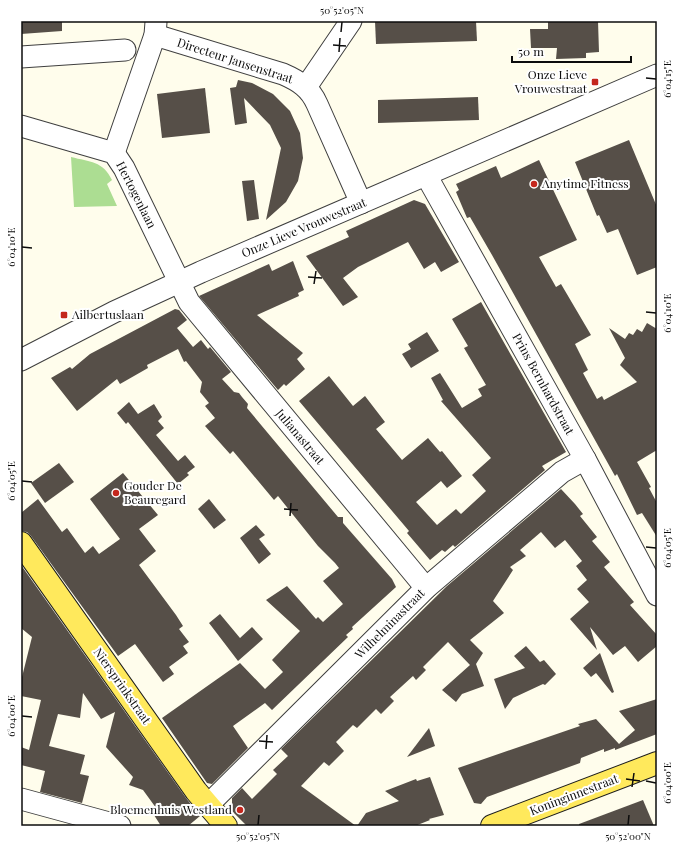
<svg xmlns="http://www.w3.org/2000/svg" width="678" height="847" font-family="'Playfair Display',serif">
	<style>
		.forest { fill: #acdd92 }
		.building { fill: #564f48 }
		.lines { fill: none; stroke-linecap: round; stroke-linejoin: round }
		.minor-casing { stroke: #3f3f3f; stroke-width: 23 }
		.major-casing { stroke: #1d1d1d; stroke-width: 24 }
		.minor { stroke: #fff; stroke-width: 21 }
		.major { stroke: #ffe95c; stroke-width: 22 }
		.ticks { fill: none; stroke: #0c0c0c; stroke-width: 1.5 }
		.poi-dot { fill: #c4271d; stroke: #fff; stroke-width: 1.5 }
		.labels { text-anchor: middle; stroke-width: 4; stroke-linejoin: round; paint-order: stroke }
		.street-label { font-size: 12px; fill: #0c0c0c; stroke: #fff }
		.poi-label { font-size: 12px; fill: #0c0c0c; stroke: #fff; text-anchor: start }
		.neatline { fill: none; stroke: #0c0c0c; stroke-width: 1.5 }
		.ticks-label { font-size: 10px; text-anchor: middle; fill: #0c0c0c }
	</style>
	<rect width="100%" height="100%" fill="#fffdec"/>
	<path class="forest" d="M71,157C90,162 103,161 112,180L107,184L117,206L74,207Z"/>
	<g class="building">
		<path d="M21,21H62V31L21,34Z"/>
		<path d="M375,21H476L477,41L376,44Z"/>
		<path d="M548,21H598L599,52L586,53V58L556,59L557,48H531L530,29H548Z"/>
		<path d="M238,80L252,83L273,94L290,111L300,133L303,158L298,181L286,202L266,220L281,148L270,125L244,98L247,123L235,125L230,88L236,87Z"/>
		<path d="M205,88L210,133L162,138L157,94Z"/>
		<path d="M478,97L479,120L378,123V100Z"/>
		<path d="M629,140L657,207V267L637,275L618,229L607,233L599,215L597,216L575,162Z"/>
		<path d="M539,160L577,240L539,257L556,287L561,284L591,335L575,344L588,370L583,373L597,399L602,396L604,400L637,382L620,365L625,358L609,328L625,339L629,333L633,335L637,329L642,332L647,323L657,329V450L637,462L651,487L649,488L657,503V537L642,513L637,515L617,474L615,476L492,255L470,217L467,218L456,192L459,190L456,184L496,166L501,178Z"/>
		<path d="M254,180L259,219L247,221L242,181Z"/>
		<path d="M414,200L425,204L459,262L441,272L435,262L424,269L408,242L358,267L343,278L358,297L343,306L306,256L349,237L346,231Z"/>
		<path d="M293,261L304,290L298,293L299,296L257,315L303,353L297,359L305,369L286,386L284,384L278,390L199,296L269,264L272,271Z"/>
		<path d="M481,302L566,452L542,466L545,470L455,547L453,545L445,552L442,550L430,560L407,533L409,531L299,401L329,376L353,406L365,396L385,422L376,429L402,460L428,438L440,452L442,451L462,476L447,488L441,481L416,502L437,525L456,509L461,514L486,491L472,475L491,458L441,401L443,400L431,378L440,373L462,408L482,396L478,389L486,385L464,348L468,346L452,319Z"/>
		<path d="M175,309L179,310L187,320L177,328L193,347L201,340L208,349L210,347L231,372L222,379L234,392L239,393L242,397L248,404L247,408L338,517H343V523L392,579L396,587L352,627L353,629L346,635L348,637L272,710L265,703L233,726L248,748L212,784L207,783L162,718L240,663L265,689L283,672L272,660L300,631L266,600L287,586L316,619L318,617L323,622L343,604L323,581L339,568L335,563L318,546L278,496L274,500L233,451L230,454L205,426L215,418L205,406L209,403L200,392L202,382L186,361L184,362L178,349L147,365L148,368L120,384L117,379L77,411L51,378L70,367L72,369L90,354Z"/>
		<path d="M427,332L439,351L411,368L402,354L411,349L408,344Z"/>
		<path d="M129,402L138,414L154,404L162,417L158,421L164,428L156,435L178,461L185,455L195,467L187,473L189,475L178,484L128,422L126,424L117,413Z"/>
		<path d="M59,463L74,482L45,503L31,483Z"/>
		<path d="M123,473L158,515L139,529L156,551L139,565L176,615L183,626L179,629L189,642L183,646L188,653L169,667L174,674L163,682L135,644L118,656L31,536L27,532L21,531V513L38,499L62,532L67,528L85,553L93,546L99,554L120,539L90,499Z"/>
		<path d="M561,489L575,504L583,514L580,516L597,537L592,541L610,562L604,567L634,602L630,605L657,635V646L638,662L625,646L613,655L590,627L597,650L570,619L589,602L577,589L587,580L576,566L582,561L565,540L555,548L541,532L520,550L526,556L510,567L513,570L493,601L504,613L470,640L483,653L476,664L484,686L462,694L456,702L442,690L470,665L448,642L423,667L426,670L416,680L413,676L390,697L394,701L381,714L376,709L357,728L353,725L336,742L344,751L329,766L324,762L301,786L356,826H247L232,811V798L242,788L252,799L277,774L273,770L288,756L281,749L447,586Z"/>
		<path d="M209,499L226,520L214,529L198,509Z"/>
		<path d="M256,525L265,535L259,539L271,554L259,564L240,538Z"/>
		<path d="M21,565L186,798L200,816L188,826H161L154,815L159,812L143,790L129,785L133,777L106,747L115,712L101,719L83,693L80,718L58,714L49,746L85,755L80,774L89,776L82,803L40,792L45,771L21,765V747L29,750L41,700L21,696V681L32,637L21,628Z"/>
		<path d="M220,614L240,638L252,627L263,639L238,661L209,623Z"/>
		<path d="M526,646L540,662L544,660L556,674L545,685L543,684L513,698L505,709L494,679L525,668L514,656Z"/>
		<path d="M600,653L614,692L612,693L596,673L591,677L583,668Z"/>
		<path d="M657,699V734L615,750V748L604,752V749L581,758L580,763L487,797L481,804L474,803L458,768L580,726L578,724L596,719L619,744L635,730L619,711Z"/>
		<path d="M429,728L435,746L407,757Z"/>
		<path d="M430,777L444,815L429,819L430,820L415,826H357L366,813L399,801L385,791L416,779L417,781Z"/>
		<path d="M643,800L654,826H579V824Z"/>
	</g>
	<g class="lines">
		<g class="minor-casing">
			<g id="minor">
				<path d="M155,35L283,74C299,81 310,88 317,104L361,203"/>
				<path d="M21,57L125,50"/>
				<path d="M306,87L351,21"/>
				<path d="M21,126L114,153L124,168L189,302L426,588"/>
				<path d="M114,153L155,35L156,22"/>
				<path d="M426,175L585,459L657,595"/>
				<path d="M21,360L114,312L201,272L657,75"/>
				<path d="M21,799L120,826"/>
				<path d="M208,805L426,588L562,472L585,459"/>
			</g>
		</g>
		<g class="major-casing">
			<g id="major">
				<path d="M21,543L196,791L226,826"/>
				<path d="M492,826L657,763"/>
			</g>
		</g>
		<use href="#minor" class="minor"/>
		<use href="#major" class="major"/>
	</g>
	<path class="ticks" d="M341,32L342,22M333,45L346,46M339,52L340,38M646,78L656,79M22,247L32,248M308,277L322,278M314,284L316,271M646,312L656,313M22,481L32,482M284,509L298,510M290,516L291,503M646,547L656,548M22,716L32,717M259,741L273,742M266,749L267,735M626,779L640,781M646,781L656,783M632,787L634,773M258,825L259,815M628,825L629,815"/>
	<g class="poi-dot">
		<rect x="591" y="78" width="8" height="8" rx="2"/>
		<circle cx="534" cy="184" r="4"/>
		<rect x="60" y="311" width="8" height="8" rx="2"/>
		<circle cx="116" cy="493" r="4"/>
		<circle cx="240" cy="810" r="4"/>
	</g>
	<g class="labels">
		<g class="street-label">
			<text transform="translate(235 61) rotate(18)" y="4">Directeur Jansenstraat</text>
			<text transform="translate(136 195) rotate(63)" y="4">Hertogenlaan</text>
			<text transform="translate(304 228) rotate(-23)" y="4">Onze Lieve Vrouwestraat</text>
			<text transform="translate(543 384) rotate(61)" y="4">Prins Bernhardstraat</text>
			<text transform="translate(300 437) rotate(50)" y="4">Julianastraat</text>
			<text transform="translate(390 624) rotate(-45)" y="4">Wilhelminastraat</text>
			<text transform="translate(122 686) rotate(55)" y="4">Niersprinkstraat</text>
			<text transform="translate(574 795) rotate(-21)" y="4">Koninginnestraat</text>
		</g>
		<g class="poi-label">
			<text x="587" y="79" text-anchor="end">Onze Lieve<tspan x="587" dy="14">Vrouwestraat</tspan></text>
			<text x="542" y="188">Anytime Fitness</text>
			<text x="72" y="319">Ailbertuslaan</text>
			<text x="124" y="490">Gouder De<tspan x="124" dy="14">Beauregard</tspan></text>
			<text x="232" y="814" text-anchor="end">Bloemenhuis Westland</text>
		</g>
	</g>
	<rect width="678" height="847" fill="none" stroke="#ffffff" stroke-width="44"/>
	<path d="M512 56v6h119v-6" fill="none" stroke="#0c0c0c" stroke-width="2"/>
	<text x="518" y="56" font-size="12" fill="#0c0c0c" stroke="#ffffff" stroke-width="3" paint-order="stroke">50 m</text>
	<rect x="22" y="22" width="634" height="803" class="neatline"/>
	<g class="ticks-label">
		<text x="342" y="14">50°52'05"N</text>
		<text transform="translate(667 79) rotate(-90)" y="4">6°04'15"E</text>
		<text transform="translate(11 247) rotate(-90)" y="4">6°04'10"E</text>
		<text transform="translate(667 313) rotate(-90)" y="4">6°04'10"E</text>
		<text transform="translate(11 481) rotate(-90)" y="4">6°04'05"E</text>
		<text transform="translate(667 548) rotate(-90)" y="4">6°04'05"E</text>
		<text transform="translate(11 716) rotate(-90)" y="4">6°04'00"E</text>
		<text transform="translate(667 783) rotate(-90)" y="4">6°04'00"E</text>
		<text x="258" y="840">50°52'05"N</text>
		<text x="628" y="840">50°52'00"N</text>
	</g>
</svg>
